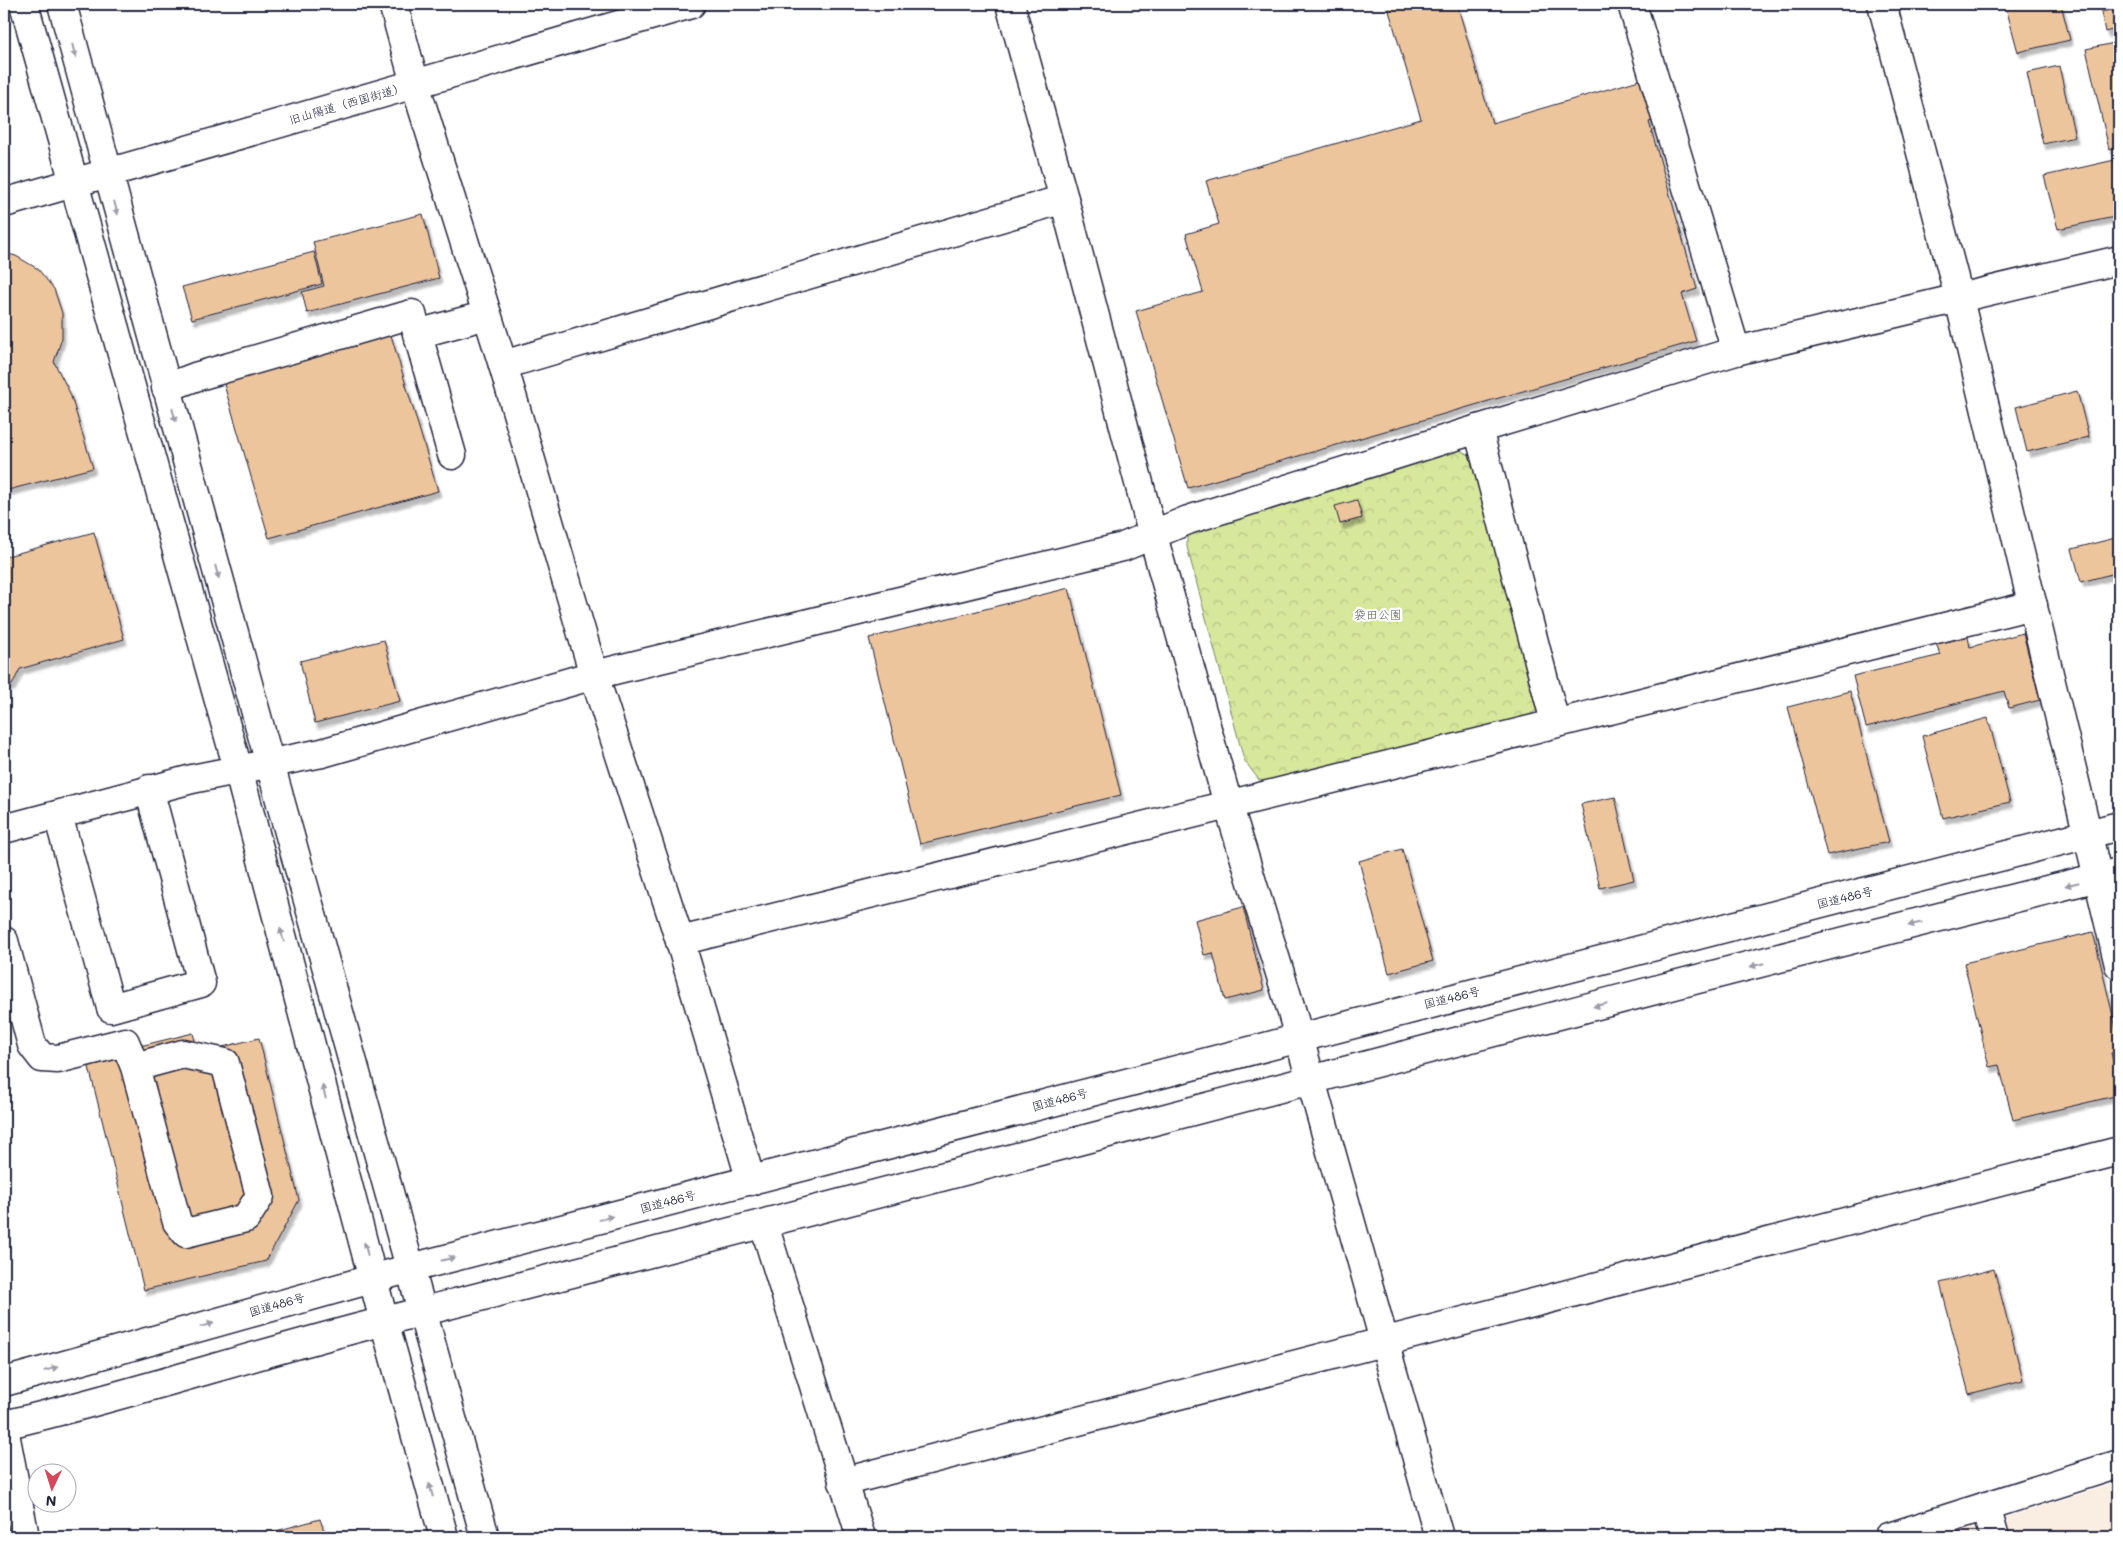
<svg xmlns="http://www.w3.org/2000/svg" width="2123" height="1541" font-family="Mali,'Klee One',sans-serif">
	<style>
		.built { fill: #faeee2 }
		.forest { fill: url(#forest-crowns); stroke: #7c846b }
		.building { fill: #edc59d; stroke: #22223b; filter: url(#shadow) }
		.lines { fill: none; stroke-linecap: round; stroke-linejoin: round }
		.minor-casing { stroke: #22223b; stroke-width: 31 }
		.highway-casing { stroke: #22223b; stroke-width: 31 }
		.minor { stroke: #fff; stroke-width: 28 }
		.highway { stroke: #fff; stroke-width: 28 }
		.oneway { fill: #9c9ca7 }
		.labels { text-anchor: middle; stroke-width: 4.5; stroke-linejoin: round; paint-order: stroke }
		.street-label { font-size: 12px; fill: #22223b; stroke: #fff }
		.park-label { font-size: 12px; fill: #585d58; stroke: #fff }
	</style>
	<defs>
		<pattern id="forest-crowns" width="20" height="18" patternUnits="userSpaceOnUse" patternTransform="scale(1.25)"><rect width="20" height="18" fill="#d7e79b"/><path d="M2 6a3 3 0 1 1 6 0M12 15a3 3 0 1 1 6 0" fill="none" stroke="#b8c686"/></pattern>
		<filter id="shadow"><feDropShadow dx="3" dy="5.5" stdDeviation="1" flood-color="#0004"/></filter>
	</defs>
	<rect width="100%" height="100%" fill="#fff"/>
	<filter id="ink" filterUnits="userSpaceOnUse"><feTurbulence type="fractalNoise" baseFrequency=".02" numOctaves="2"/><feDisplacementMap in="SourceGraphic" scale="10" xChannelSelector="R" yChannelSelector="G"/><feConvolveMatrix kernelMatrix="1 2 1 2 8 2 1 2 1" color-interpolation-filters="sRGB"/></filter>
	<g filter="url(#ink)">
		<path class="built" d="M2119,1482V1537H1941Z"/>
		<path class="forest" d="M1459,450L1474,457L1538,709L1528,716L1273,782L1259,780L1244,760L1187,547V536L1194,530L1439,454Z"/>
		<g class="building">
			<path d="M1387,4H1457L1492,123L1646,78L1658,119L1649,122L1697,289L1682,294L1696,341L1188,488L1136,311L1203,292L1186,234L1219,224L1206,181L1421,119Z"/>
			<path d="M2005,4H2061L2070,40L2018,52Z"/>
			<path d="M2119,8V28L2105,32L2101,12Z"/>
			<path d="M2119,42V146L2109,149L2086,49Z"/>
			<path d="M2059,66L2075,137L2043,144L2027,73Z"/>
			<path d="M2119,159V216L2058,229L2044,176Z"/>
			<path d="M423,214L439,278L307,313L302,292L324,286L313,242Z"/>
			<path d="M314,252L322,284L192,319L182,287Z"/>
			<path d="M4,253L16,256L38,269L54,289L62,313V338L54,362L70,393L93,468L4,491Z"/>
			<path d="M390,332L438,491L269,538L223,381Z"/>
			<path d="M2077,391L2089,437L2027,452L2016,407Z"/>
			<path d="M1357,500L1362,518L1340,524L1335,506Z"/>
			<path d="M94,532L124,639L20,669L12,685L4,687V557Z"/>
			<path d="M2119,537V572L2081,582L2072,549Z"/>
			<path d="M1069,588L1121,795L920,844L869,638Z"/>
			<path d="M2023,633L2040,700L2009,708L2004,691L1866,727L1853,676L1941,655L1936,644L1968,637L1970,647Z"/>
			<path d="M384,640L400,701L315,723L300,661Z"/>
			<path d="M1850,691L1889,842L1827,855L1788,707Z"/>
			<path d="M1988,718L2010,802L1943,818L1922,736Z"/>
			<path d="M1615,797L1634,880L1600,888L1581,804Z"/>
			<path d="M1402,849L1433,961L1389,973L1359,861Z"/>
			<path d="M1243,907L1264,990L1225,1000L1213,953L1204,955L1195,920Z"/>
			<path d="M2093,932L2119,1041V1051L2111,1053L2119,1086V1095L2013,1120L1999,1065L1989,1067L1964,963Z"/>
			<path d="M193,1033L198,1053L259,1038L299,1200L266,1261L144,1290L87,1059Z"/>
			<path d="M1994,1269L2023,1380L1969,1394L1940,1283Z"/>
			<path d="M320,1519L326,1537H254Z"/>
		</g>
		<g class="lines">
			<g class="minor-casing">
				<g id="minor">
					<path d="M24,4L238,769L384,1321L444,1537"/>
					<path d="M62,4L270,764L485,1537"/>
					<path d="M393,4L415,84L503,365L594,675L680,941L751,1181"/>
					<path d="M1010,4L1064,199L1153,536L1228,804L1291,1009L1439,1537"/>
					<path d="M1632,4L1736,351"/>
					<path d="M1882,4L1954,278L2119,965"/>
					<path d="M4,203L691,4"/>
					<path d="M417,334L487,315"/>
					<path d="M503,365L1064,199"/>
					<path d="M166,388L195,377L412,314L452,455"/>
					<path d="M1478,429L1555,722"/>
					<path d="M58,815L111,1008L201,983L149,789"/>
					<path d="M4,829L192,779L322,753L594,675L1123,547L1188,520L1478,429L1736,351L2119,260"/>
					<path d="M4,941L32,1045L42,1058L58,1059L125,1042L135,1067L177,1222L186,1233L246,1218L260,1196L225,1063L183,1054L135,1067"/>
					<path d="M680,941L2033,605"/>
					<path d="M764,1225L861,1537"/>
					<path d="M4,1428L25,1537"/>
					<path d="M843,1482L2119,1151"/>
					<path d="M1986,1506L1995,1537"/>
					<path d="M1889,1537L2119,1464"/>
				</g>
			</g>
			<g class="highway-casing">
				<g id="highway">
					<path d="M4,1382L411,1268L2119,826"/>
					<path d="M4,1425C132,1395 257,1353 385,1321C964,1174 1540,1016 2119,872"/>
				</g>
			</g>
			<use href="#minor" class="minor"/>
			<use href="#highway" class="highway"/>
		</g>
		<defs><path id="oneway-solid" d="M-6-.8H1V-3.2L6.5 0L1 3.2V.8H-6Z" transform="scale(1.25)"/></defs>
		<g class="oneway">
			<use href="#oneway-solid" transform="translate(74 51) rotate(75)"/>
			<use href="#oneway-solid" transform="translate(116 208) rotate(75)"/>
			<use href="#oneway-solid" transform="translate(174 415) rotate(75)"/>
			<use href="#oneway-solid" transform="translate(217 572) rotate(75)"/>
			<use href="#oneway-solid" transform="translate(2072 884) rotate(166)"/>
			<use href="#oneway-solid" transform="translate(1915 924) rotate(166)"/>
			<use href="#oneway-solid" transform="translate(282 935) rotate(-105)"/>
			<use href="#oneway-solid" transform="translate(1757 965) rotate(166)"/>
			<use href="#oneway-solid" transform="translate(1600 1005) rotate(166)"/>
			<use href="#oneway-solid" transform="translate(324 1092) rotate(-105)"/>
			<use href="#oneway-solid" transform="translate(606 1218) rotate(-15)"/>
			<use href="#oneway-solid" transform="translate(366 1249) rotate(-105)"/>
			<use href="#oneway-solid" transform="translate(448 1259) rotate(-14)"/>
			<use href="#oneway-solid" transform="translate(207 1325) rotate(-16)"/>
			<use href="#oneway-solid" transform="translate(51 1369) rotate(-16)"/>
			<use href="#oneway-solid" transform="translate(431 1490) rotate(-105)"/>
		</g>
	</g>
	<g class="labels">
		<g class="street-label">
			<text transform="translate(347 104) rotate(-16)" y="4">旧山陽道（西国街道）</text>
			<text transform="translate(1845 898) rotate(-14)" y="4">国道486号</text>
			<text transform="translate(1452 998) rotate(-14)" y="4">国道486号</text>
			<text transform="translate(1060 1100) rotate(-15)" y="4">国道486号</text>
			<text transform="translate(668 1202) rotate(-15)" y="4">国道486号</text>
			<text transform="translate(277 1305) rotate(-16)" y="4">国道486号</text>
		</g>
		<g class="park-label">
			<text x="1378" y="619">袋田公園</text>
		</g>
	</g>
	<rect width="2123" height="1541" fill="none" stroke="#fff" stroke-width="20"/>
	<rect x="10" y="10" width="2103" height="1521" fill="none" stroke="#22223b" stroke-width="2" filter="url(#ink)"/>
	<g transform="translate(52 1488) rotate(184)"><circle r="24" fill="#ffffff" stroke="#a7a7b1"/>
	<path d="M0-4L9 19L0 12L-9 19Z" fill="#d1495b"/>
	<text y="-8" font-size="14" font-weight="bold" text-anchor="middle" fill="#22223b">N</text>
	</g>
</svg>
